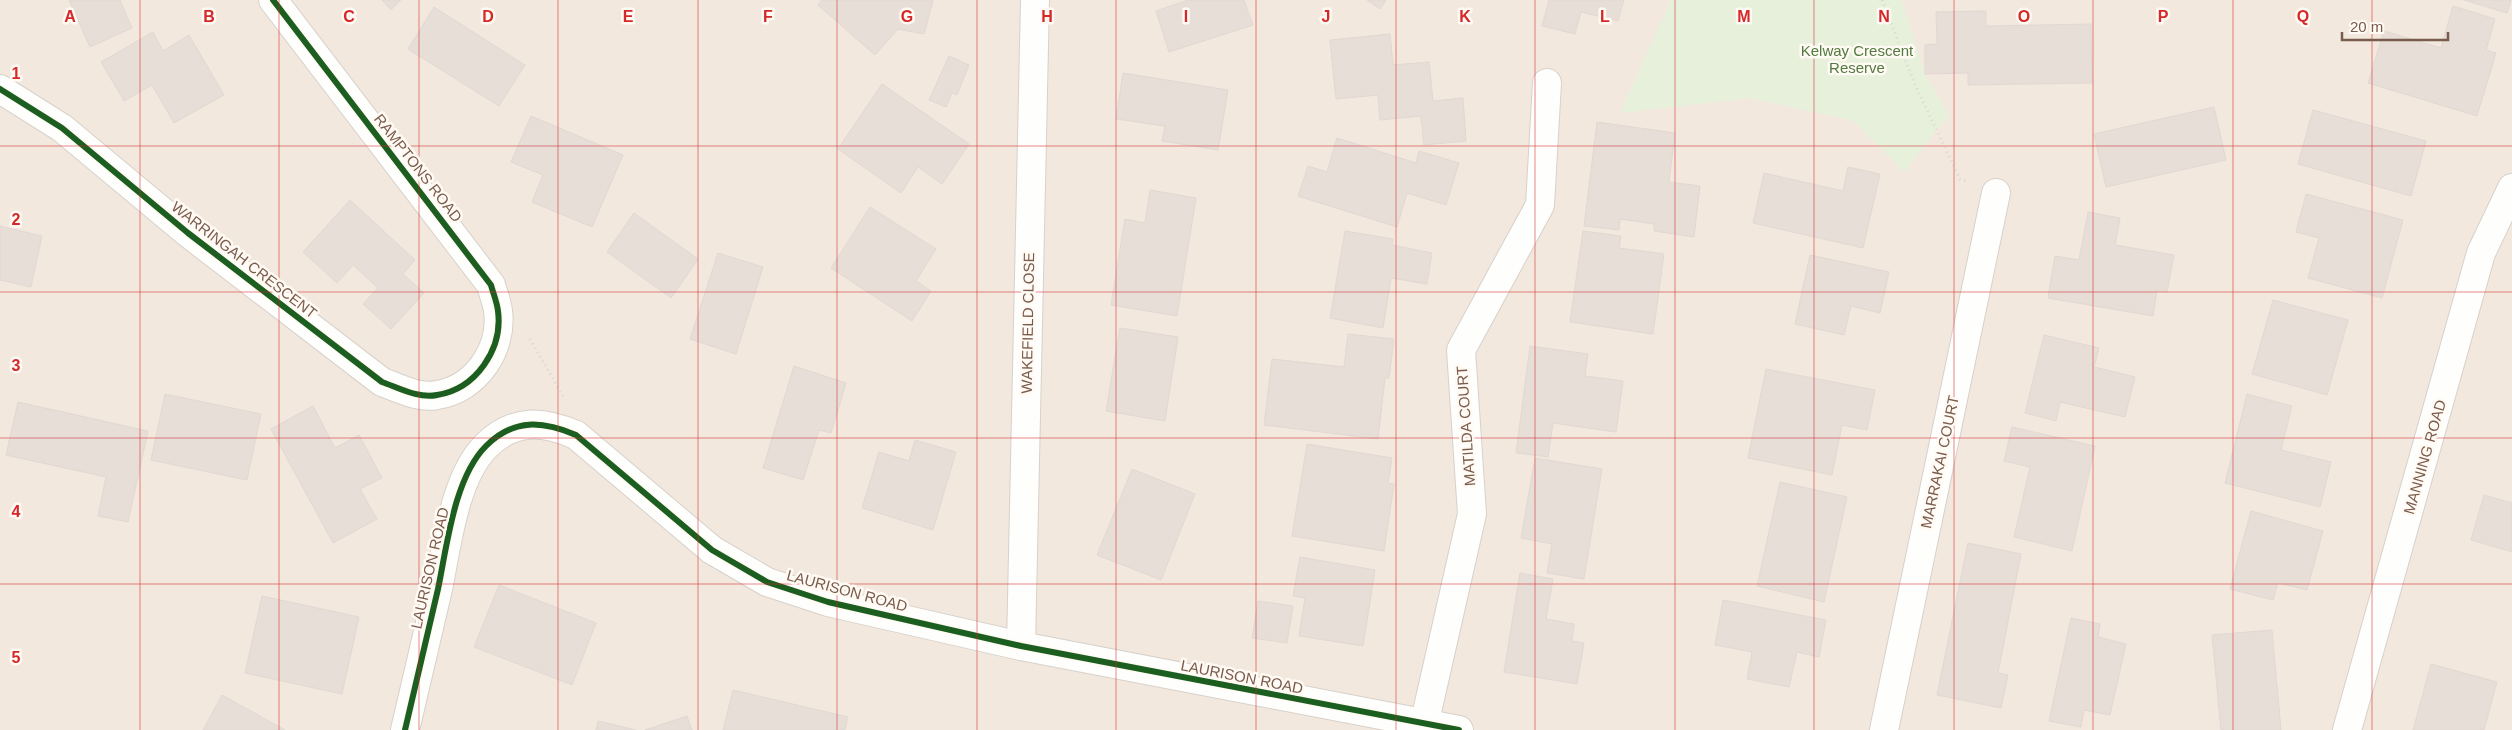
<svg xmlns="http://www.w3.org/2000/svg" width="2512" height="730" font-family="Helvetica,sans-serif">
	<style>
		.residential { fill: #f2e8de }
		.green { fill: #e7f0db }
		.building { fill: #e6ded7; stroke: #e2d8d2 }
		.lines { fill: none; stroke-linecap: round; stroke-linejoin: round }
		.minor-casing { stroke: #d7d1cb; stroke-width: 30 }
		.path { stroke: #dcd5d0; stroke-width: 3; stroke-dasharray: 1 4; stroke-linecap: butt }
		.minor { stroke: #fefefd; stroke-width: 28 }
		.cycleway-casing { stroke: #fffaf3; stroke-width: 9 }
		.cycleway { stroke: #1b5e20; stroke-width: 6 }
		.grid { fill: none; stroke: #d62828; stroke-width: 1; stroke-opacity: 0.55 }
		.labels { text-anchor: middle; stroke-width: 5; stroke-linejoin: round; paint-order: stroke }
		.park-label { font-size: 15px; fill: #537a41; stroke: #fffaf3 }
		.street-label { font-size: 15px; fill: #7a5c4d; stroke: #fffaf3 }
		.grid-label { font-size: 16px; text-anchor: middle; font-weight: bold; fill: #d62828; stroke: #fffaf3; stroke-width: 5; stroke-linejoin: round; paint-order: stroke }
	</style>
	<rect width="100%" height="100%" fill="#f9f5f0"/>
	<rect class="residential" x="0" y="0" width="2512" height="730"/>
	<path class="green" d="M1671,0H1902L1925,74L1949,115L1904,172L1854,121L1750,98L1620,113Z"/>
	<g class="building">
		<path d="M69,0H120L132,28L90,47Z"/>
		<path d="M382,0H401L391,10Z"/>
		<path d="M822,0H931L933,1L924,34L898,29L875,55L818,5Z"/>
		<path d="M1188,0H1244L1253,25L1169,52L1156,11Z"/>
		<path d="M1367,0H1386L1380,9Z"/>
		<path d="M1549,0H1624L1618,21L1581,12L1575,34L1542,26Z"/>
		<path d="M2464,0H2511L2507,13Z"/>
		<path d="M2453,6L2495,19L2486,50L2496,53L2477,116L2368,83L2384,31L2441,48Z"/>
		<path d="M434,7L525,65L499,106L408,49Z"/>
		<path d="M1986,11V26L2091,24L2092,83L1968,85V73L1925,74V45L1937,44L1936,12Z"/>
		<path d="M153,32L163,51L189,35L224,95L174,123L152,85L124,101L101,62Z"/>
		<path d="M1390,34L1393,65L1429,62L1433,101L1463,98L1466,141L1424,145L1421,116L1380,120L1378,95L1336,99L1330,40Z"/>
		<path d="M949,56L969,65L957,95L952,93L946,107L929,100Z"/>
		<path d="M1123,73L1228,90L1218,150L1162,141L1165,126L1116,119Z"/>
		<path d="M882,84L969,144L942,184L918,167L901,193L838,149Z"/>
		<path d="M2214,107L2226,160L2106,187L2094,134Z"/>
		<path d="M2313,110L2426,141L2411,196L2298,164Z"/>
		<path d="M531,116L623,155L592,227L532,202L543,175L511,162Z"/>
		<path d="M1597,122L1675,133L1669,182L1700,186L1694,237L1654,231V224L1620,219L1619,230L1584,226Z"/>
		<path d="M1337,138L1416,163L1419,151L1459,163L1446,205L1407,193L1397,227L1298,196L1308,166L1327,172Z"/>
		<path d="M1848,167L1880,174L1863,248L1753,223L1764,173L1843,191Z"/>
		<path d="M1150,190L1196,198L1177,316L1111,305L1125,219L1145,223Z"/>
		<path d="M2306,194L2403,220L2382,298L2308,278L2319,238L2296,232Z"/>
		<path d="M350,200L415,260L403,274L424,293L391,329L363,304L378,288L353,265L337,283L303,252Z"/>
		<path d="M870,207L936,249L916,281L931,291L912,321L831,268Z"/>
		<path d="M2088,212L2120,218L2115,245L2174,255L2167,292L2157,290L2153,316L2048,298L2055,256L2079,260Z"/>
		<path d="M634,213L698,259L671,298L607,252Z"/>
		<path d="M0,226L42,236L31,287L0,280Z"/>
		<path d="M1345,231L1393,239L1392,245L1432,253L1427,284L1391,278L1383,328L1330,318Z"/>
		<path d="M1583,231L1621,236L1619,248L1664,254L1653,334L1570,322Z"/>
		<path d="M718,253L763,267L736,354L690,339Z"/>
		<path d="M1810,255L1889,272L1880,313L1851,306L1844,335L1795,324Z"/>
		<path d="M2273,300L2348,320L2327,395L2252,374Z"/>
		<path d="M1120,328L1178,337L1165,421L1106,411Z"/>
		<path d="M1348,334L1394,339L1389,378H1385L1378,439L1264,425L1272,359L1344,367Z"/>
		<path d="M2044,335L2099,348L2094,367L2135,377L2125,417L2060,402L2056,421L2025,413Z"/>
		<path d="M1530,346L1588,354L1585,376L1623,381L1616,432L1553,423L1548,457L1516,453Z"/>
		<path d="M794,366L846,383L831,433L819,430L803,480L763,468Z"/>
		<path d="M1766,369L1875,390L1867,430L1842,425L1832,475L1748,458Z"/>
		<path d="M165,394L261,414L247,480L151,460Z"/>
		<path d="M2247,394L2292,406L2281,450L2331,462L2320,507L2225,483Z"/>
		<path d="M18,402L148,431L128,522L98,516L106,477L6,455Z"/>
		<path d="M313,406L335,448L359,435L382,478L360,489L377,519L333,543L271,429Z"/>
		<path d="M2012,427L2095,446L2072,551L2014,537L2030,467L2004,461Z"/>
		<path d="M915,440L956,452L933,530L862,508L879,452L909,461Z"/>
		<path d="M1307,444L1392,458L1388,483L1394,484L1384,551L1292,536Z"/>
		<path d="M1535,458L1602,469L1584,579L1547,573L1552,544L1521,538Z"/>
		<path d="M1132,469L1195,494L1161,580L1097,555Z"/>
		<path d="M1780,482L1847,497L1824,602L1757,586Z"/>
		<path d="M2484,495L2512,503V552L2471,540Z"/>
		<path d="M2251,511L2323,531L2307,590L2278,583L2273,600L2230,589Z"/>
		<path d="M1968,543L2021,554L1998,673L2008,675L2001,708L1937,695Z"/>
		<path d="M1300,557L1375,570L1363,646L1299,636L1305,598L1293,596Z"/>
		<path d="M1520,573L1553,579L1546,619L1574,624L1572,641L1584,643L1577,684L1504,672Z"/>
		<path d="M499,585L596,623L572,685L474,647Z"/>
		<path d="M262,596L359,617L342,694L245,673Z"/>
		<path d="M1723,600L1826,620L1819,657L1797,652L1789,687L1747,679L1752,652L1715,645Z"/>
		<path d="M1258,601L1293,606L1287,643L1252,638Z"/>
		<path d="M2071,618L2100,624L2098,637L2126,644L2110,715L2084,710L2081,727L2049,721Z"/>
		<path d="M2272,630L2281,730H2221L2212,635Z"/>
		<path d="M2431,664L2497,682L2484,730H2413Z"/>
		<path d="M733,690L848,717L845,730H723Z"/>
		<path d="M222,695L285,730H203Z"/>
		<path d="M687,716L692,730H645Z"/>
		<path d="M598,721L636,730H596Z"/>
	</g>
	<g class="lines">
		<g class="minor-casing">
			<g id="minor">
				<path d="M0,89L62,128L188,233L382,382C399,388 419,399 437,395C476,389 503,349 498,311C497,302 493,293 491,285L273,0"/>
				<path d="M1021,646L1035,0"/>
				<path d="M1424,725L1472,514L1461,350L1540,205L1547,83"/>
				<path d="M405,730C416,683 427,636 438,589C447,546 454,478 486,446C514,418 543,421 576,435L712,550L767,582L828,602L1021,646L1459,730"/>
				<path d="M1884,730L1996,193"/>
				<path d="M2347,730L2481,253L2512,188"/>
			</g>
		</g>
		<g class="path">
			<path d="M1882,0L1915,85L1960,179L1966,181"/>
			<path d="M530,339L563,396"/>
		</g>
		<use href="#minor" class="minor"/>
		<g class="cycleway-casing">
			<g id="cycleway">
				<path d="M0,89L62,128L188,233L382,382C399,388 419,399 437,395C476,389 503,349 498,311C497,302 493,293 491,285L273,0"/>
				<path d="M405,730C416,683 427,636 438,589C447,546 454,478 486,446C514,418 543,421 576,435L712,550L767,582L828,602L1021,646L1459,730"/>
			</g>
		</g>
		<use href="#cycleway" class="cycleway"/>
	</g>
	<path class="grid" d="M140,0V730M279,0V730M419,0V730M558,0V730M698,0V730M837,0V730M977,0V730M1116,0V730M1256,0V730M1396,0V730M1535,0V730M1675,0V730M1814,0V730M1954,0V730M2093,0V730M2233,0V730M2372,0V730M0,146H2512M0,292H2512M0,438H2512M0,584H2512"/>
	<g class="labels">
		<g class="park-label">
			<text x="1857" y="56">Kelway Crescent<tspan x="1857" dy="17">Reserve</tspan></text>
		</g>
		<g class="street-label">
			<text transform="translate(418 168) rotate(52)" y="5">RAMPTONS ROAD</text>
			<text transform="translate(244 260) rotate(38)" y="5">WARRINGAH CRESCENT</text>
			<text transform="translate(1028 323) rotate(-89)" y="5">WAKEFIELD CLOSE</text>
			<text transform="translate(1466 426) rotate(-94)" y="5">MATILDA COURT</text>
			<text transform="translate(2425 457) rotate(-74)" y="5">MANNING ROAD</text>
			<text transform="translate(1940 462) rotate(-78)" y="5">MARRAKAI COURT</text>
			<text transform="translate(430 568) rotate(-77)" y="5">LAURISON ROAD</text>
			<text transform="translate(847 591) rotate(15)" y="5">LAURISON ROAD</text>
			<text transform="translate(1242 677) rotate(11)" y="5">LAURISON ROAD</text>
		</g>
	</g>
	<g class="grid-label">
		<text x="70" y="22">A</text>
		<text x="209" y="22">B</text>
		<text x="349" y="22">C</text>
		<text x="488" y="22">D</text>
		<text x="628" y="22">E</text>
		<text x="768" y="22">F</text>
		<text x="907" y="22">G</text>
		<text x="1047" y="22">H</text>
		<text x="1186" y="22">I</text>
		<text x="1326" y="22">J</text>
		<text x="1465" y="22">K</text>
		<text x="1605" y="22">L</text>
		<text x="1744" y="22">M</text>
		<text x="1884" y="22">N</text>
		<text x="2024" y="22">O</text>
		<text x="2163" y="22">P</text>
		<text x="2303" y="22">Q</text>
		<text x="16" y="79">1</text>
		<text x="16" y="225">2</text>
		<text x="16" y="371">3</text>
		<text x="16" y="517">4</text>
		<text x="16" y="663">5</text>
	</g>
	<path d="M2342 32v8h106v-8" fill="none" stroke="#7a5c4d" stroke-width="2.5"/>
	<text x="2350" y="32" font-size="15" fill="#7a5c4d" stroke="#fffaf3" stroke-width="4" paint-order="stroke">20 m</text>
</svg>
